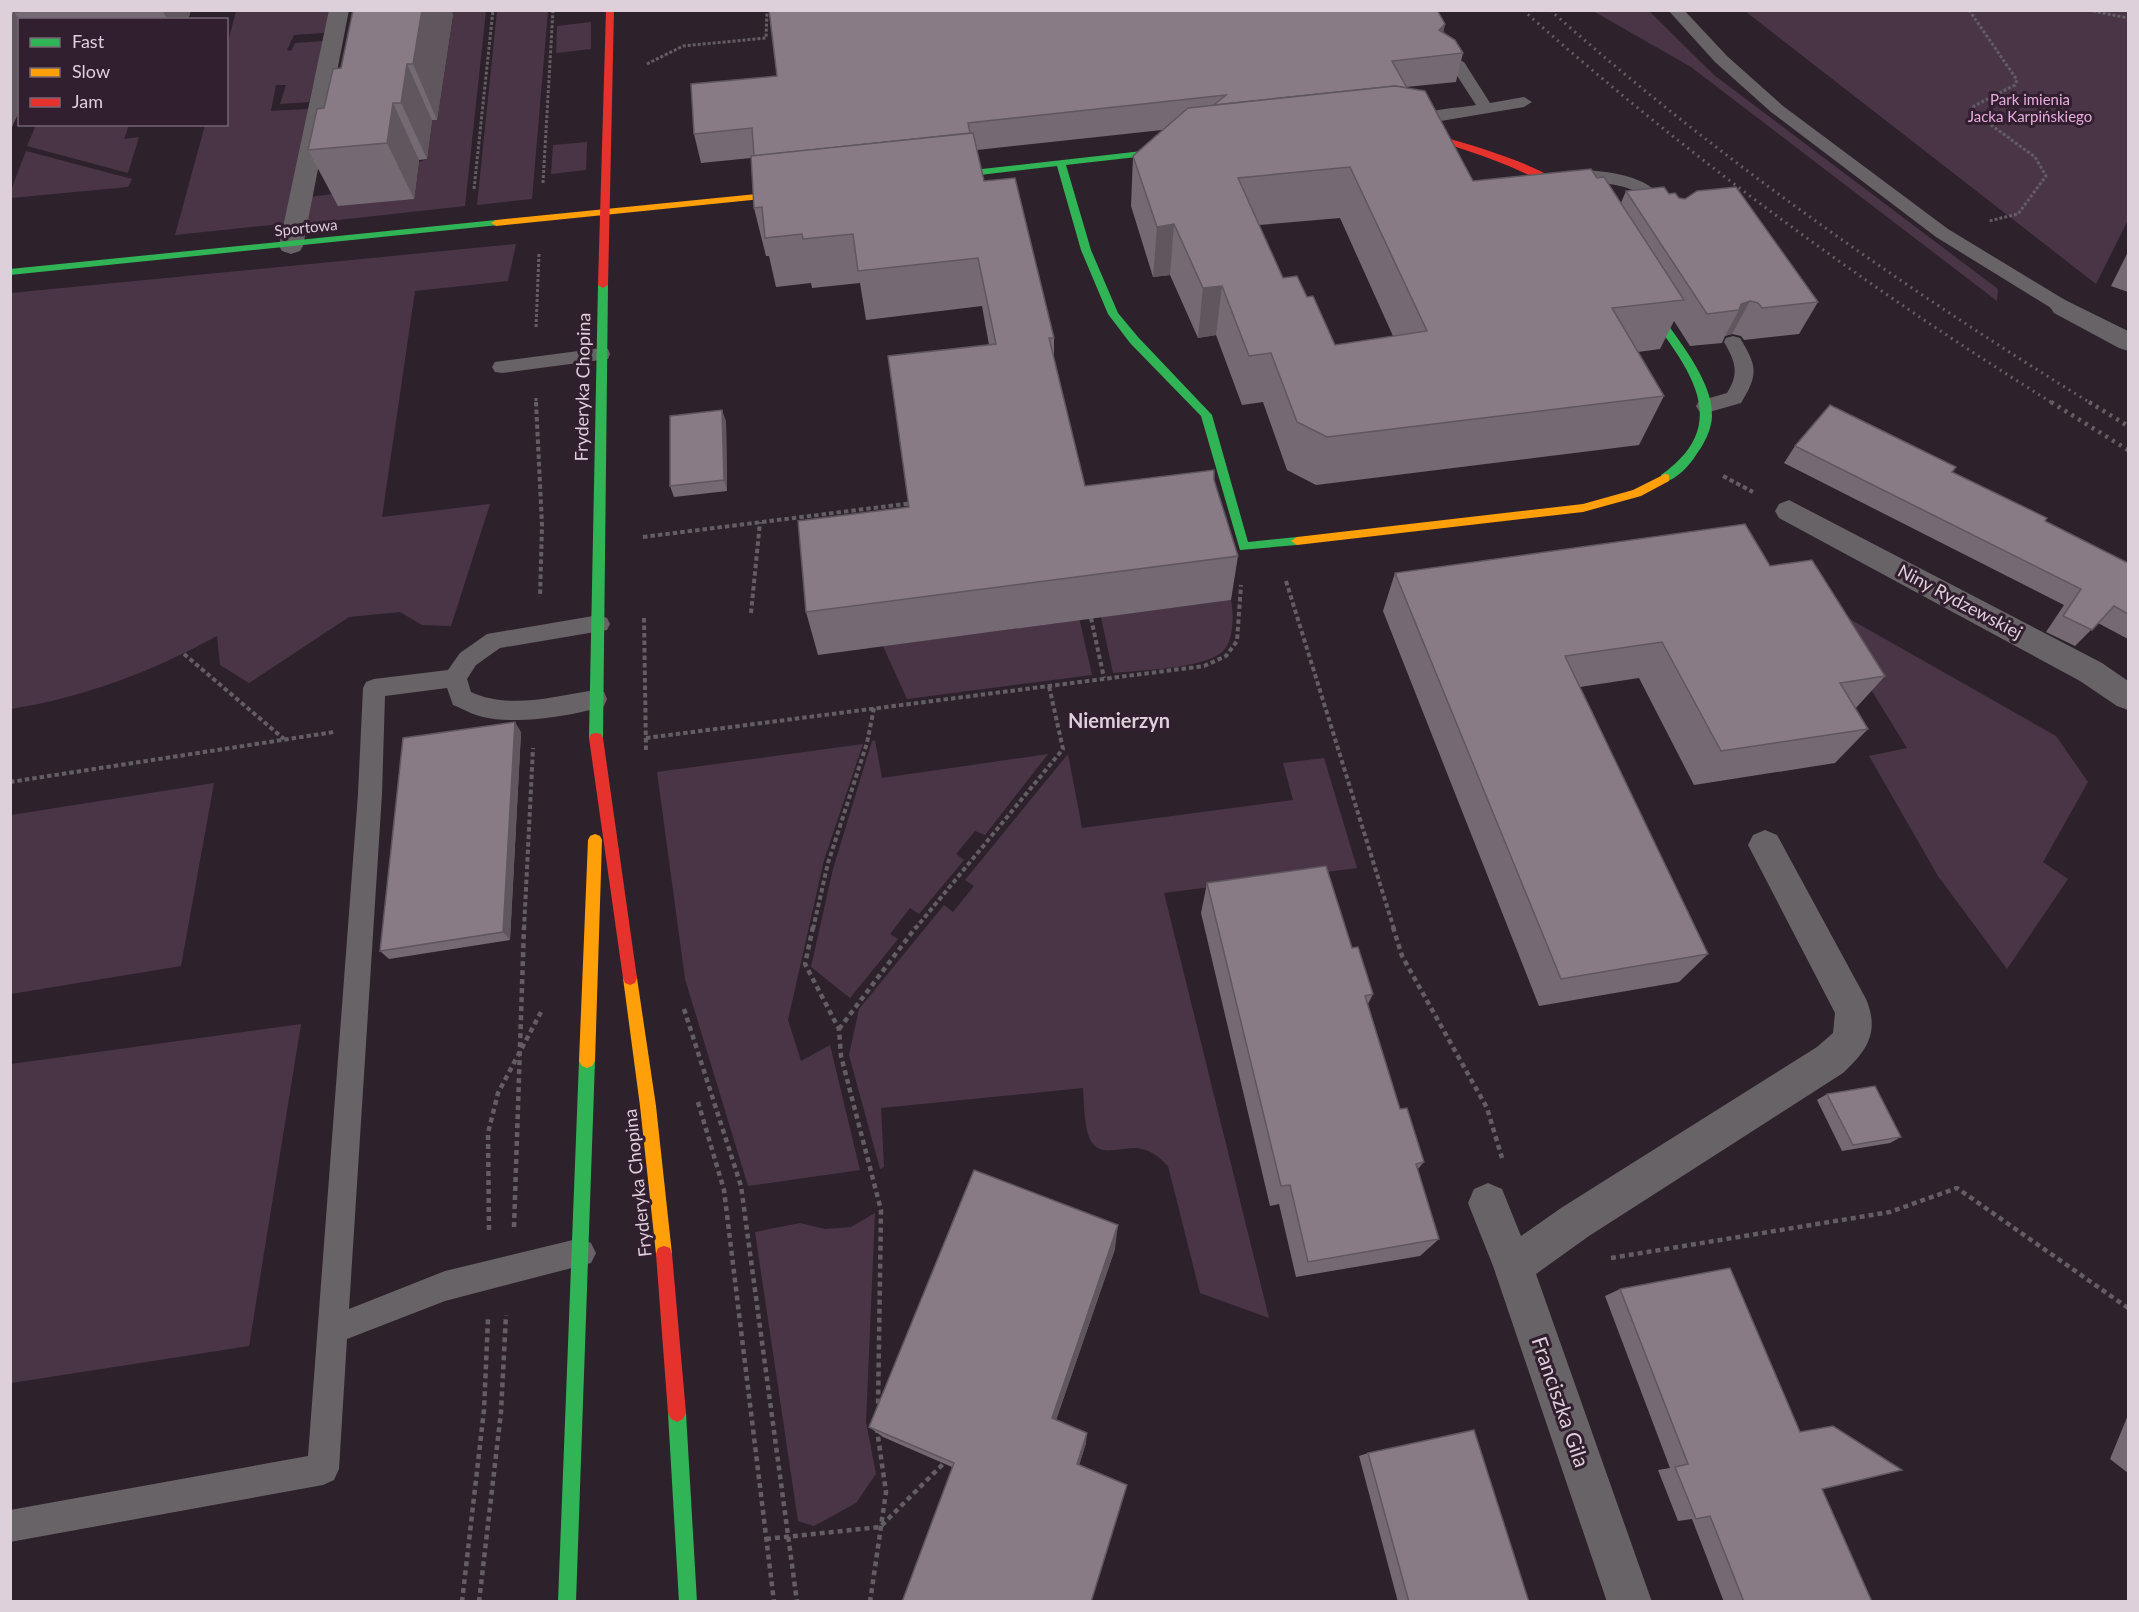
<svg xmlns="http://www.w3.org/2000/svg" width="2139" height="1612" font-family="Lato,sans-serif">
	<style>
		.green { fill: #4a3547 }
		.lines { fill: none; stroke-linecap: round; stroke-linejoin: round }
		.path-far2 { stroke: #635e63; stroke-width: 3; stroke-dasharray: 3 2; stroke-linecap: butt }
		.path-far1 { stroke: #635e63; stroke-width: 4; stroke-dasharray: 4.5 3; stroke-linecap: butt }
		.path { stroke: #635e63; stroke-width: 4.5; stroke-dasharray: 5 4; stroke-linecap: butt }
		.lane { fill: #686366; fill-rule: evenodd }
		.street { fill: #686366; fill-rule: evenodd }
		.fast { fill: #30b455; fill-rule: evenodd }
		.slow { fill: #ff9f0a; fill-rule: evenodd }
		.jam { fill: #e5322d; fill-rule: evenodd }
		.rail-far1 { stroke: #645e62; stroke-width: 3; stroke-dasharray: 2 4.5; stroke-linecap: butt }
		.rail { stroke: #645e62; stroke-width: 4.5; stroke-dasharray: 3 5; stroke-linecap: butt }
		.wall { fill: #756a73; fill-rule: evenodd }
		.shaded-wall { fill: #5f565e }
		.building { fill: #887b86; stroke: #5f565e; stroke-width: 1.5; fill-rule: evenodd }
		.labels { text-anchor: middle; stroke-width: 6; stroke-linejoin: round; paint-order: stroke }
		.far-park-label { font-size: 15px; fill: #e6acde; stroke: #311e2e }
		.far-street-label { font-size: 15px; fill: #ddd0db; stroke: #311e2e }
		.street-label { font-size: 18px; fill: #ddd0db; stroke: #311e2e }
		.neighbourhood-label { font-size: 20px; font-weight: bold; fill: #ddd0db; stroke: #311e2e }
		.near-street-label { font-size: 21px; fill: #ddd0db; stroke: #311e2e }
	</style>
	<rect width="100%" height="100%" fill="#2d222b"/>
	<g class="green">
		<path d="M236,11H330L324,33L294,35L287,50L291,51L295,43L324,41L309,102L280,104L286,85H276L271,111L308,109L289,223L175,235L205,125L226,124L227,46Z"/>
		<path d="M446,11H486L465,206L302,224L309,197L340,193L427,159L432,120H437L453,15Z"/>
		<path d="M497,11H548L532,199L477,205Z"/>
		<path d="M1593,11H1649L1714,75L1998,289L1997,301L1691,67Z"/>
		<path d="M1745,11H2128V220L2096,284Z"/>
		<path d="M591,22V49L556,53L557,26Z"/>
		<path d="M36,125H129L124,139L139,137L128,173L27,146Z"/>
		<path d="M587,142L586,170L551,174L553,145Z"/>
		<path d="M26,151L132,179L128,187L11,198V190Z"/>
		<path d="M516,244L508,281L415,291L382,517L490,504L451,626L422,625L400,612L349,617L249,683L220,665L217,636C151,672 85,697 11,709V293Z"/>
		<path d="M1231,600C1234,615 1234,642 1222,652C1202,669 1140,670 1113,673L1101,617Z"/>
		<path d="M1078,613L1092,675L907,699L883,646L1059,623Z"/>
		<path d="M1848,618L2056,736L2088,782L2043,862L2068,879L2007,969L1938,876L1869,756L1907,748L1833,628Z"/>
		<path d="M875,740L882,778L1048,754L985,835L975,831L956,854L964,860L919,914L910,908L890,934L898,939L850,998L811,967L833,869L872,741Z"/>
		<path d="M863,744L824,860L788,1020L801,1061L830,1045L860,1170L748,1186L685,979L657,772Z"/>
		<path d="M1068,754L1082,828L1293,800L1283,763L1324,758L1357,868L1164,893L1269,1318L1200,1293L1168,1166C1159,1157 1150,1149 1136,1148C1118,1147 1096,1160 1088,1134C1084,1120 1084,1103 1083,1088L881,1108L884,1167L880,1169L849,1055L859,1009L944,905L953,912L974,886L965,880Z"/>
		<path d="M214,783L181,966L11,994V815Z"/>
		<path d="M301,1024L249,1346L11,1383V1064Z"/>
		<path d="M875,1213L866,1422L876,1474L856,1503L814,1526L798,1521L755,1232L800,1223L825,1229L851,1227Z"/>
	</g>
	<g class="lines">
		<g class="path-far2">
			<path d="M1969,10L2017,80L2015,85L1974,106L1972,111L2035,157L2046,176L2018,214L1989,221"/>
			<path d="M2088,10L2128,18"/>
			<path d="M647,64L683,46L766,38L767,10"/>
			<path d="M543,183L553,10"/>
			<path d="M474,189L493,10"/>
			<path d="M536,327L539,254"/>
			<path d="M536,398V404"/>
		</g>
		<g class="path-far1">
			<path d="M536,402L542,525L540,597"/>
			<path d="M1723,476L1753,492"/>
			<path d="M643,537L913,503"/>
			<path d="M1286,581L1394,929"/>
			<path d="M751,613L760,522"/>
			<path d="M644,618L646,751"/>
			<path d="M1091,618L1104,678"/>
			<path d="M184,654L284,739"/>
			<path d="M646,738L1204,666L1226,656L1237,641L1241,585"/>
			<path d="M10,782L334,732"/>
			<path d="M524,929L533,748"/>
			<path d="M813,929L828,863L867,743L874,708"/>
			<path d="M915,929L1063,749L1049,686"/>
		</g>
		<g class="path">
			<path d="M813,927L805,964L839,1029L841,1056L881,1210L878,1408"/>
			<path d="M1393,927L1402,956L1487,1108L1502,1158"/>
			<path d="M684,1009L741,1186L797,1602"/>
			<path d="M839,1029L916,927"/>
			<path d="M698,1102L724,1190L774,1602"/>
			<path d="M514,1227L524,927"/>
			<path d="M489,1230L488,1133L498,1093L541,1012"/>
			<path d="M1611,1258L1890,1212L1957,1188L2128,1308"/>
			<path d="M766,1539L880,1527L944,1463"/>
			<path d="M462,1602L484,1410L488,1319"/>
			<path d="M479,1602L501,1412L506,1315"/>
			<path d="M870,1602L886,1492L877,1430"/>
		</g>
		<g class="lane">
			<path d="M1668,10H1684L1727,56L1783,106L1948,229L2070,303L2072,307L2070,311H2056L1936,237L1771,112L1715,62Z"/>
			<path d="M1442,53L1464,62L1490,103L1524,97L1532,102L1524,107L1429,123L1410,132L1404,130L1402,127C1416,108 1454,109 1476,105L1452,68L1434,58Z"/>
			<path d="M1585,170C1623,173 1656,178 1674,214L1665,219L1659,218C1655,213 1653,206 1649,201C1626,175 1564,186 1556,176L1564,171Z"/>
			<path d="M1733,336L1740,338C1757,366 1759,374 1741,403L1706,413L1699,411L1696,406L1699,401L1727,393C1740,373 1735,361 1724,342L1726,338Z"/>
			<path d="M601,348L608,349L610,354L608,359L502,373L495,372L492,367L495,362L502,361Z"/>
			<path d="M599,615L607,618L610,624L607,630L500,648L476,665L467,679L471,692C510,710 555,696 596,690L604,692L607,699L604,706C573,716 515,725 483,717C473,715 463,709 453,705L447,688L385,696L382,794L349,1309L445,1271L581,1238L591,1243L596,1253L591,1263L445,1301L347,1339L339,1469L334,1480L323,1485L10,1542V1510L308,1456L358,794L363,688L366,682L374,679L448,670L460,653L487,634Z"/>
		</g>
		<g class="street">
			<path d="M329,10H349L303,246L300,251L291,254L282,251L279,246Z"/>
			<path d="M2063,299L2128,331V351L2119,348L2054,313L2050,307L2054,301Z"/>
			<path d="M1789,500L2102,663L2128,681V710L2117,706L2080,681L1779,518L1775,511L1779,504Z"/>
			<path d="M1765,830L1777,835L1866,999C1880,1032 1867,1051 1843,1073L1589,1236L1536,1274L1652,1602H1607L1493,1266L1468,1203L1474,1189L1488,1183L1502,1189L1521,1236L1561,1208L1817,1047L1833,1033L1835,1013L1748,845L1753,835Z"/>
		</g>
		<g class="fast">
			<path d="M1178,147L1181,148V152L1066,165L1091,250L1118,313L1138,337L1212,415L1248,542L1297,537L1303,541L1297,545L1240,550L1201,416L1130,343L1108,314L1081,250L1057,166L937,180L932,177L937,174Z"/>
			<path d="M496,220L501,223L499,225L10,275V269Z"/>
			<path d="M603,282L608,285L603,738L601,742H591L589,738L598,285Z"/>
			<path d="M1643,295L1647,296C1667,326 1715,379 1712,417C1711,431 1704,444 1696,455C1689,466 1678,478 1665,482L1661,481V475C1743,418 1676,356 1638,298Z"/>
			<path d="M587,1054L592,1056L595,1061L576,1602H558L579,1061L582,1056Z"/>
			<path d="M677,1404L683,1407L686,1413L697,1602H679L668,1413L671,1407Z"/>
		</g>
		<g class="slow">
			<path d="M797,190L802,193L800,195L496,226L491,223L496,220Z"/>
			<path d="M1665,474L1669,475V481L1641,496L1583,512L1297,545L1291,541L1297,537L1583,504L1633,490Z"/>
			<path d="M595,834L600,836L602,840L595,1061L592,1066L587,1068L582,1066L579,1061L588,840L590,836Z"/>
			<path d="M630,971L635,973L637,978L656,1106L672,1254L670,1260L664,1262L658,1260L656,1254L640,1106L623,978L625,973Z"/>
		</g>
		<g class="jam">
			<path d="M606,10H614L608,285L603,288L598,285Z"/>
			<path d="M1408,129C1419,128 1433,134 1444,137C1484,149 1552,168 1581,198L1573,200C1522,166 1466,149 1408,133Z"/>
			<path d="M596,733L601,734L603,738L637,978L635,983L630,985L625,983L623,978L589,738L591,734Z"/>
			<path d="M664,1246L670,1248L672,1254L686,1413L683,1419L677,1422L671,1419L668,1413L656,1254L658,1248Z"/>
		</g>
		<g class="rail-far1">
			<path d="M1523,10C1688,157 1866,287 2054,404"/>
			<path d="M1550,10C1718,159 1901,286 2092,404"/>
		</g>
		<g class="rail">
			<path d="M2051,402L2128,450"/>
			<path d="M2089,402L2128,426"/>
		</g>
	</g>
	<g class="wall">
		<path d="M10,10H191L188,20H20V109L10,131Z"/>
		<path d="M453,14L437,120H432L427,159L419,160L414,199L338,206L308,150L341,68Z"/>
		<path d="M1445,24L1443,33L1463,53L1456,82L1406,87L1473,181L1597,178L1621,203L1626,191L1669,194L1679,198L1818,302L1799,334L1744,340L1741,336L1732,334L1725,336L1722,343L1690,346L1674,321L1660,349L1638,352L1664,396L1639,445L1316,485L1287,470L1263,402L1242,405L1216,335L1198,338L1170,275L1153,277L1131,206L1133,156L1162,130L977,150L984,181L1054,338V362L1085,486L1214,480L1238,556L1231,600L818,655L806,612L909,507L989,345L982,306L866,320L860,283L812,288L811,283L776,287L769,256H766L754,208L751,158L701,163L694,134ZM1340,218L1393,336L1335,345L1307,297L1283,278L1259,225Z"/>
		<path d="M2128,252V292L2111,286Z"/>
		<path d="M726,421L727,491L674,497L670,486Z"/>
		<path d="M1795,446L1952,472L2045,521L2128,563V639L2098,623L2075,646L2046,632L2064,605L1784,463Z"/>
		<path d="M1770,566L1885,676L1855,709L1868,729L1835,763L1694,785L1639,678L1580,687L1708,954L1679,982L1539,1006L1383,611L1395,573Z"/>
		<path d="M521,732L510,940L389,959L380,951Z"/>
		<path d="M1207,883L1352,948L1373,994L1368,1004L1400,1109L1424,1162L1417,1170L1439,1239L1420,1256L1296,1277L1279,1204L1270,1206L1201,913Z"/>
		<path d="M1827,1094L1901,1137L1890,1143L1842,1151L1817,1100Z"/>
		<path d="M1115,1249L1056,1420L1086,1443L1079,1465L952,1467L883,1437L869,1427Z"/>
		<path d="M1620,1289L1822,1489L1872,1602H1724L1692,1519L1678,1521L1658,1470L1670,1468L1605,1296Z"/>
		<path d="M2128,1415V1473L2110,1459Z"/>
		<path d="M1368,1453L1529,1602H1398L1359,1456Z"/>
	</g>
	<g class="shaded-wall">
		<path d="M162,10H191L188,20H168Z"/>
		<path d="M422,10H451L453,14L437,120L413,64Z"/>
		<path d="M14,12L20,20V109L10,131V21Z"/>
		<path d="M1445,24L1438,53L1439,30Z"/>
		<path d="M407,64L432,120L427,159L401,103Z"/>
		<path d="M393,103L419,160L414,199L387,143Z"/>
		<path d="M1174,224L1170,275L1153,277L1157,227Z"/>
		<path d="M1222,286L1216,335L1198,338L1203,288Z"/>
		<path d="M1750,301L1732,334L1725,336L1739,310L1741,304Z"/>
		<path d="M722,410L726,421L727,491L724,480Z"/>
		<path d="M515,722L521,732L510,940L503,932Z"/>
		<path d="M1118,1225L1115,1249L1053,1429L1052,1418Z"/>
		<path d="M1087,1433L1086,1443L1077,1472V1464Z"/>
	</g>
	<g class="building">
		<path d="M10,10H33L14,12L10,21Z"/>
		<path d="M353,10H422L413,64H407L401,103H393L387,143L308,150L317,109L324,108L333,69L341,68Z"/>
		<path d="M769,10H1437L1445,24L1439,30L1455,40L1463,53L1392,61L1407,88L1395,86L1214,105L1226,95L968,123L970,133L754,156L752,128L694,134L691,84L777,76Z"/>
		<path d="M1395,86L1425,91L1473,181L1591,169L1597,178L1604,177L1684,300L1612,308L1664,396L1327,437L1297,422L1271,353L1249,356L1222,286L1203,288L1174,224L1157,227L1133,156L1188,108ZM1350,167L1427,331L1335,345L1313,296L1307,297L1297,276L1283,278L1238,178Z"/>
		<path d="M973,133L984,181L1015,178L1054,338H1049L1085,486L1214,470V480L1238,556L806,612L798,521L909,507L888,356L996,344L978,258L858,271L853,234L803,239L802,234L765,238L762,207L754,208L751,156Z"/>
		<path d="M1664,187L1669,194L1675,193L1679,198L1685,199L1697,191L1736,187L1818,302L1762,308L1758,303L1750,301L1741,304L1739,310L1707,314L1626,191Z"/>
		<path d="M1830,405L1956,467L1952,472L2047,518L2045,521L2128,563V614L2114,606L2092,630L2063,616L2081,589L1795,446Z"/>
		<path d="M722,410L724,480L670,486V416Z"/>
		<path d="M1745,524L1770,566L1812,560L1885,676L1840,683L1868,729L1721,751L1662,642L1565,656L1708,954L1561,979L1395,573Z"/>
		<path d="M515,722L503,932L380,951L403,738Z"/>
		<path d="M1326,866L1352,948L1358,947L1373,994L1365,996L1400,1109L1407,1108L1424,1162L1416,1164L1439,1239L1308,1262L1290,1185L1281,1186L1207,883Z"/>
		<path d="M1875,1086L1901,1137L1853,1145L1827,1094Z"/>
		<path d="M974,1170L1118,1225L1052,1418L1087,1433L1077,1464L1127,1485L1091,1602H902L954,1463L869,1427Z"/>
		<path d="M1730,1268L1800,1432L1833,1426L1902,1470L1822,1489L1872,1602H1744L1710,1516L1696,1519L1675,1467L1688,1464L1620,1289Z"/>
		<path d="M1474,1430L1529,1602H1409L1368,1453Z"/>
	</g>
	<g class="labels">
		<g class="far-park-label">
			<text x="2030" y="105">Park imienia<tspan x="2030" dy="17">Jacka Karpińskiego</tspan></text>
		</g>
		<g class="far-street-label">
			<text transform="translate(306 228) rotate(-6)" y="5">Sportowa</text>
		</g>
		<g class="street-label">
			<text transform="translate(583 387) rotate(-89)" y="6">Fryderyka Chopina</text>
			<text transform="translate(1960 602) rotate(28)" y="6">Niny Rydzewskiej</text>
			<text transform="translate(638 1183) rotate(-96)" y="6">Fryderyka Chopina</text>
		</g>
		<g class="neighbourhood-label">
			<text x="1119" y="728">Niemierzyn</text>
		</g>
		<g class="near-street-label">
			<text transform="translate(1560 1402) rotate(71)" y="7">Franciszka Gila</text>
		</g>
	</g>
	<rect width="2139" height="1612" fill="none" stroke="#ddd0db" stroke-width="24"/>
	<rect x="18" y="18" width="210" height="108" fill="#311e2e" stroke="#766573" stroke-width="1.5"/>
	<rect x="30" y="38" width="30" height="9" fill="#30b455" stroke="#766573" stroke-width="1.5"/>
	<text x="72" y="48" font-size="18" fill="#ddd0db">Fast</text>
	<rect x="30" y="68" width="30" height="9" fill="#ff9f0a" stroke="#766573" stroke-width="1.5"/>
	<text x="72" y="78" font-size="18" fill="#ddd0db">Slow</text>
	<rect x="30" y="98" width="30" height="9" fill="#e5322d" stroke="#766573" stroke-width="1.5"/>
	<text x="72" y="108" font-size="18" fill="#ddd0db">Jam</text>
</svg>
